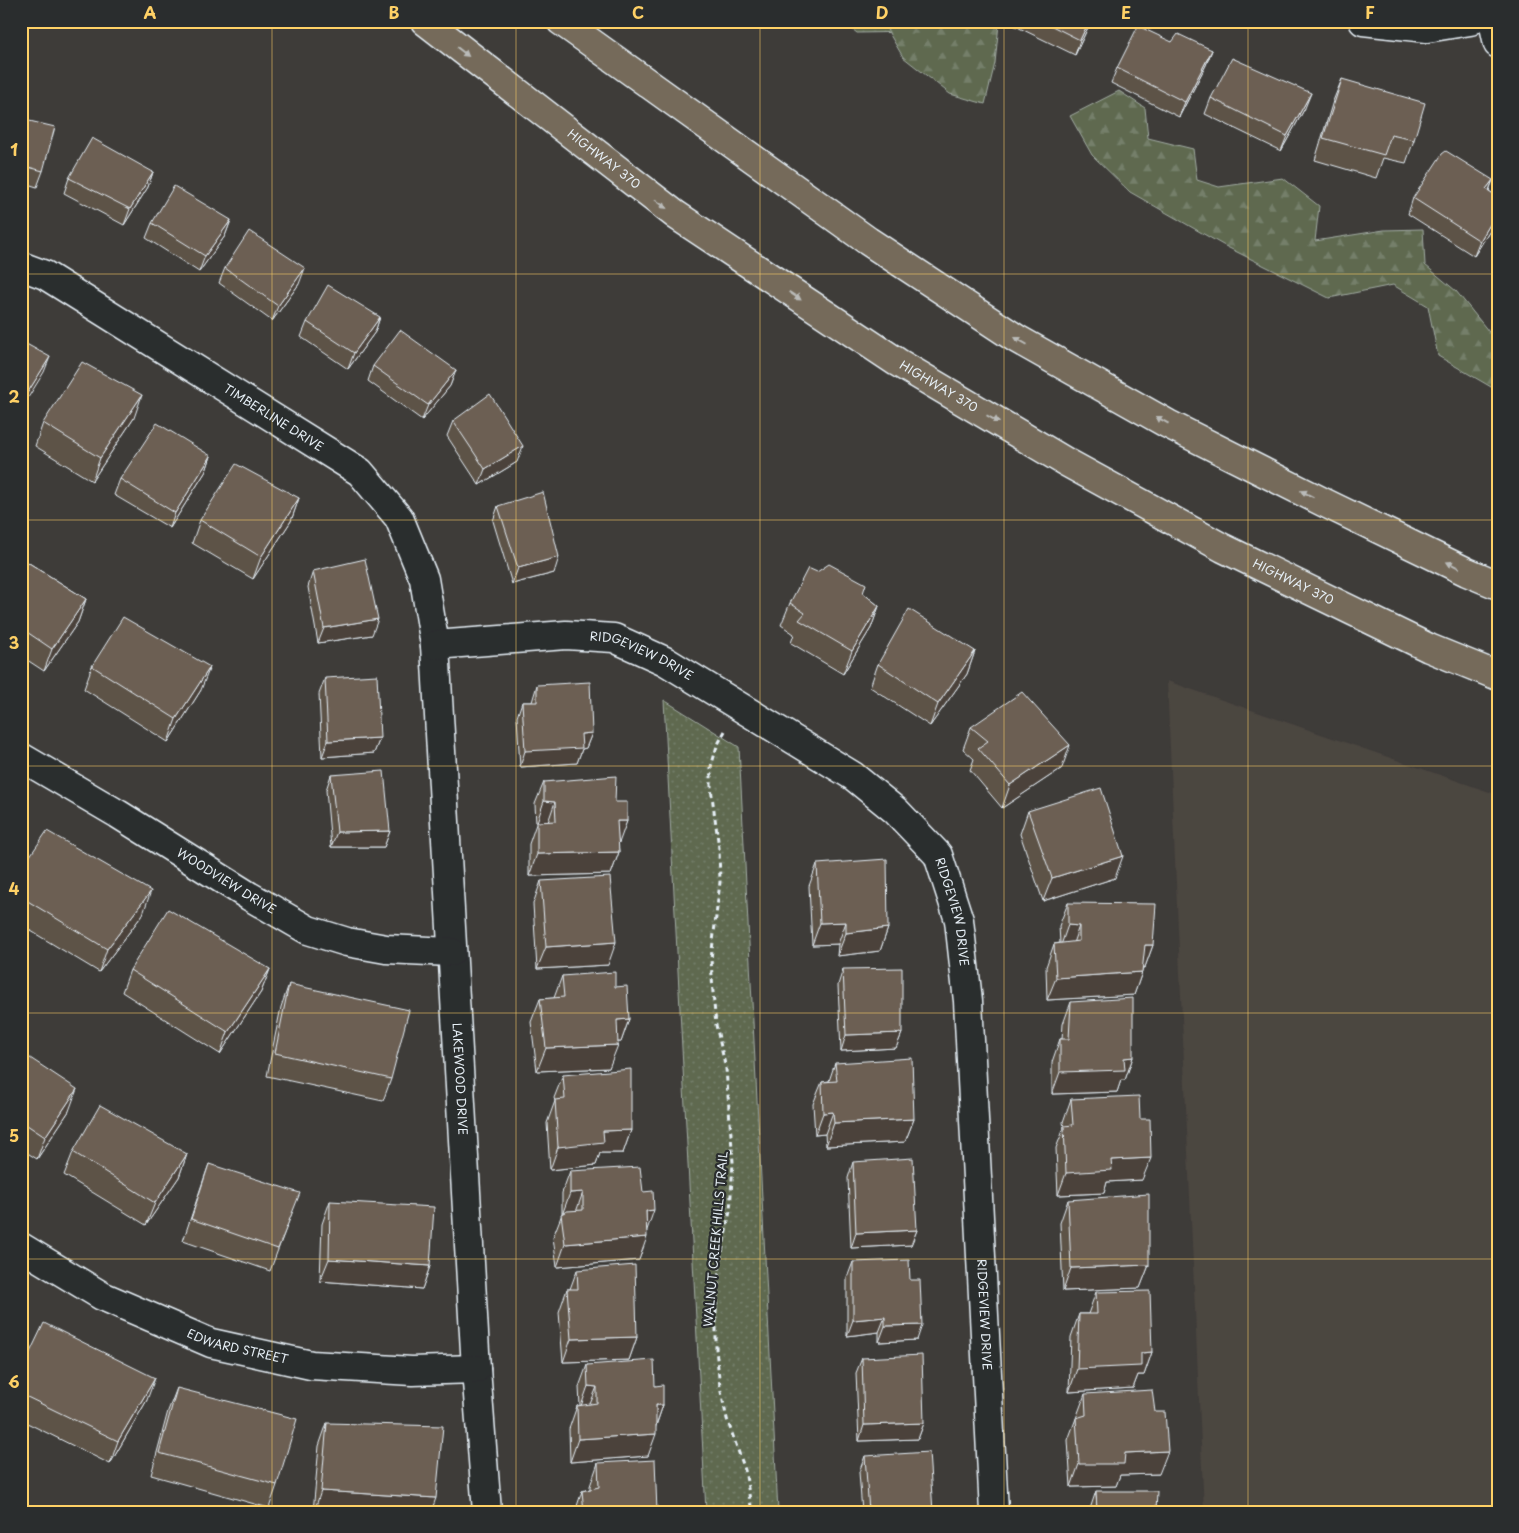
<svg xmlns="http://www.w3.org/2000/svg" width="1519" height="1533" font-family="'Playpen Sans',sans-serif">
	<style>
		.built { fill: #4c4641 }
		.grass { fill: url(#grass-dots); stroke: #a3ada4 }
		.forest { fill: url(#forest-firs); stroke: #a3ada4 }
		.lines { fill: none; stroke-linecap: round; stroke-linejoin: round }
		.minor-casing { stroke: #e8f1f8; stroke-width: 31 }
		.trunk-casing { stroke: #e8f1f8; stroke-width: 31 }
		.path { stroke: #e8f1f8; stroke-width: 3; stroke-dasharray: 5 4; stroke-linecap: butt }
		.minor { stroke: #2a2d2e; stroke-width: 28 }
		.trunk { stroke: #746a5a; stroke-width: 28 }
		.wall { fill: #5d5247; stroke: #e8f1f8 }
		.shaded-wall { fill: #4c423a; stroke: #e8f1f8 }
		.building { fill: #6c5f53; stroke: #e8f1f8 }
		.oneway { fill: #babbb9 }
		.grid { fill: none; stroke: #ffd166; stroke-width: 1; stroke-opacity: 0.55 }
		.labels { text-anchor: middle; stroke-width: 4.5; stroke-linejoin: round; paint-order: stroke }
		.street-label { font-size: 12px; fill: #e8f1f8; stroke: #2a2d2e }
		.neatline { fill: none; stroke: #ffd166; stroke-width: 2 }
		.grid-label { font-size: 16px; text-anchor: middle; font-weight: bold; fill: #ffd166 }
	</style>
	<defs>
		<pattern id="grass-dots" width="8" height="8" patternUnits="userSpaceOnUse" patternTransform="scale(1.25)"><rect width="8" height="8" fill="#5e6950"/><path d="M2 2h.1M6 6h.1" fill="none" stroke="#757f6a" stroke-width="1.8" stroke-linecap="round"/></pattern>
		<pattern id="forest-firs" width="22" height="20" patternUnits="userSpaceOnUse" patternTransform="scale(1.25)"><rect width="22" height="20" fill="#5e6950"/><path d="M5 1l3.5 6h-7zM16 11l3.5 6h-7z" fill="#757f6a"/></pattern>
	</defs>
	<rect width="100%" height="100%" fill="#3e3c39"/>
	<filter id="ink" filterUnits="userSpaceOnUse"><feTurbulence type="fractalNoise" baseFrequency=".02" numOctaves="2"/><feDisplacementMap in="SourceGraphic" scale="10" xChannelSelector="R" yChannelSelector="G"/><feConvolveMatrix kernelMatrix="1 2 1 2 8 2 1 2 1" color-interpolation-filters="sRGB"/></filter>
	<g filter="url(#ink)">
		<path class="built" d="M1167,681L1498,795V1512H1204Z"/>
		<g class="grass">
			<path d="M842,21H920L917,32L857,33Z"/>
			<path d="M664,700L739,747L778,1512H706Z"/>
		</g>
		<g class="forest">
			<path d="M882,21H997L999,24L995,63L985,104L950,94L903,57Z"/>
			<path d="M1119,91L1145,108L1148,138L1193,149L1197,180L1219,187L1283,178L1319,206L1315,241L1384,230L1423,229L1425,265L1456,291L1489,332L1498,336V391L1438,356L1428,306L1393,285L1329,298L1223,245L1130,192L1092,155L1070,116Z"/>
		</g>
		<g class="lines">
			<g class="minor-casing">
				<g id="minor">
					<path d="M1363,21L1427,28L1470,21"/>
					<path d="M1493,21L1498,44"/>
					<path id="s1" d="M21,266L45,275L360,472L399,518L424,579L435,645L476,1369L487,1512"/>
					<path id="s2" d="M435,645L566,635L614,638L665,661L853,776L896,811L938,855L959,920L968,1001L994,1512"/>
					<path id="s3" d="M21,757L118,814L249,896L308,930L347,942L386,949L451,952"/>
					<path id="s4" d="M21,1247L102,1296L211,1343L311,1365L412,1371L476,1369"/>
				</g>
			</g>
			<g class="trunk-casing">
				<g id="trunk">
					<path id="s5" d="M425,21L676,215L897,362L1066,462L1223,548L1429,648L1498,676"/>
					<path d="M561,21L868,241L1017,339L1168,424L1323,502L1467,572L1498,585"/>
				</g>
			</g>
			<path class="path" d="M725,731L717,746L711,767V788L719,848L720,882L711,959L713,993L716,1025L726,1069L733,1162L730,1211L720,1262L716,1312V1349L720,1387L727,1419L745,1470L752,1512"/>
			<use href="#minor" class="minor"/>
			<use href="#trunk" class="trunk"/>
		</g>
		<g class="wall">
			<path d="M1010,21H1091L1075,55L1009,23Z"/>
			<path d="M1172,42L1212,50L1206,65L1179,117L1111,83L1117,68Z"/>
			<path d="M1342,79L1414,140L1406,163L1383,158L1376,178L1315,160L1333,101Z"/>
			<path d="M1211,98L1305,108L1281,151L1205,114Z"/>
			<path d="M21,119L43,171L37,187L21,182Z"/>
			<path d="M153,172L148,187L124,225L64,193L69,178Z"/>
			<path d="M1493,180L1489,191L1498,197V218L1474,256L1408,214L1413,198Z"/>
			<path d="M231,220L225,236L199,272L146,238L152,223Z"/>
			<path d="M225,268L299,284L272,321L219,283Z"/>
			<path d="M380,317L375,332L348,369L301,337L307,322Z"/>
			<path d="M373,366L456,370L450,386L422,420L368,381Z"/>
			<path d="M134,418L92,481L35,446L43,423Z"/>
			<path d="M453,421L517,462L479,485L447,436Z"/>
			<path d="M211,456L206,471L170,528L114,495L120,479Z"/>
			<path d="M299,498L291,521L253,579L192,543L200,520Z"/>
			<path d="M498,506L554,573L512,584L493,521Z"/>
			<path d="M21,558L86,599L78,622L44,671L21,656Z"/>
			<path d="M313,571L372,635L318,643L308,587Z"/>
			<path d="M863,593L879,606L871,628L843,674L791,643L794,634L781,625L790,603Z"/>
			<path d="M975,651L967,674L930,726L870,687L878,664Z"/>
			<path d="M92,666L201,690L168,742L84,689Z"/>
			<path d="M325,678L380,738L374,753L322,757L319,694Z"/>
			<path d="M537,685L592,733L586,748L582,749L577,763L520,767L517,717L522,702H532Z"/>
			<path d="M971,727L1062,768L1002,808L970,770L974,759L963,749Z"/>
			<path d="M331,775L390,831L384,847H331L326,790Z"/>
			<path d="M544,782L615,802L627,821L618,843L619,852L611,874L529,876V844L536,824L535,804Z"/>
			<path d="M1028,811L1115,878L1043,901L1020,834Z"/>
			<path d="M817,864L888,928L880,951L837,956L838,944L812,945L809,886Z"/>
			<path d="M21,869L143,914L99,972L21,925Z"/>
			<path d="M541,881L608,965L537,969L533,904Z"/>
			<path d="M1068,903L1153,945L1145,967L1143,968L1142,972L1134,995L1047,1000L1046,967L1054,944L1060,943L1059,926Z"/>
			<path d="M270,969L261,992L220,1054L122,992L130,970Z"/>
			<path d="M843,969L902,1033L896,1048L841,1051L838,985Z"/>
			<path d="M562,976L615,987L629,1019L621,1042H617L609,1068L537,1071L531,1022L540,999L554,998Z"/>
			<path d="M289,984L391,1079L383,1101L267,1076L281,1007Z"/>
			<path d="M1071,1002L1133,1057L1125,1080H1121L1117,1092L1052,1094V1062L1060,1039H1062L1063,1024Z"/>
			<path d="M21,1052L69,1111L37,1159L21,1149Z"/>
			<path d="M835,1063L914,1119L905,1142L826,1146L825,1134L815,1135L813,1104L822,1082L829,1081Z"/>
			<path d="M563,1075L631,1130L623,1153H600L596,1165L550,1170L547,1123L555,1101L554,1098Z"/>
			<path d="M1071,1099L1142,1180L1107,1182L1104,1193L1058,1195L1056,1148L1064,1128L1063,1122Z"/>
			<path d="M73,1152L187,1154L179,1177L146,1225L64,1175Z"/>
			<path d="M853,1162L917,1230L911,1245L851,1248L848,1178Z"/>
			<path d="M209,1164L291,1215L270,1271L183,1241L201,1187Z"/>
			<path d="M570,1171L647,1231L639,1260L557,1267L553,1237L562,1214V1193Z"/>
			<path d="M1068,1200L1149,1265L1140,1288L1063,1291L1060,1223Z"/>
			<path d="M330,1201L430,1266L422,1289L320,1281L322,1224Z"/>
			<path d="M853,1262L910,1280L917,1340L879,1342V1332L847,1336V1278Z"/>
			<path d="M577,1270L637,1337L629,1360L563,1362L559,1312L567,1289H570Z"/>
			<path d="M1096,1292L1152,1352L1144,1375H1138L1133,1388L1069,1392L1071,1337L1079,1314H1088Z"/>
			<path d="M862,1358L924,1423L918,1439L859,1441L856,1373Z"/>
			<path d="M587,1365L655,1386L663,1405L656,1426L648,1456L570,1462L569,1429L577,1406H580L579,1387Z"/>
			<path d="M21,1371L147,1400L110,1464L21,1420Z"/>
			<path d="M177,1388L277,1485L269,1508L151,1475L168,1411Z"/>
			<path d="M1085,1394L1159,1474L1120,1475L1116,1486L1071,1487L1068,1440Z"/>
			<path d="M327,1423L431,1512H313L319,1446Z"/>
			<path d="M865,1456L933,1512H862L859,1472Z"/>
			<path d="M598,1463L657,1512H575L582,1491L590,1489V1486Z"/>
			<path d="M1096,1491L1097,1512H1089Z"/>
		</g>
		<g class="shaded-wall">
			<path d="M1089,21H1091L1075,55L1080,40Z"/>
			<path d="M1212,50L1206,65L1179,117L1185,102Z"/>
			<path d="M1311,93L1305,108L1281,151L1287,136Z"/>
			<path d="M153,172L148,187L124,225L130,209Z"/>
			<path d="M1493,180L1487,195L1486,189Z"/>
			<path d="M1498,211V218L1474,256L1480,241Z"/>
			<path d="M231,220L225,236L199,272L205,256Z"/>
			<path d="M305,268L299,284L272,321L278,306Z"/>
			<path d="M380,317L375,332L348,369L354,353Z"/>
			<path d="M50,357L44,372L21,409V403Z"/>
			<path d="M456,370L450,386L422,420L428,405Z"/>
			<path d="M142,395L134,418L92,481L100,458Z"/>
			<path d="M523,446L517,462L479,485L485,469Z"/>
			<path d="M211,456L206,471L170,528L175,513Z"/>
			<path d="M299,498L291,521L253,579L261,557Z"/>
			<path d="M559,557L554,573L512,584L518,568Z"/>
			<path d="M86,599L78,622L44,671L52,649Z"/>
			<path d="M879,606L871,628L843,674L852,651Z"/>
			<path d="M378,619L372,635L318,643L324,628Z"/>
			<path d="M975,651L967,674L930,726L938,704Z"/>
			<path d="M210,667L201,690L168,742L176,719Z"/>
			<path d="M592,733L586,748L582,749L577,763L520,767L525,751L581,734Z"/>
			<path d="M380,738L374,753L322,757L328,741Z"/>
			<path d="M1070,745L1062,768L1002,808L1010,785Z"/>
			<path d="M544,801L555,802L547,825L537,822Z"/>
			<path d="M27,817L21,832V826Z"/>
			<path d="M617,821H627L619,843L609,844Z"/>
			<path d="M390,831L384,847H331L337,832Z"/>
			<path d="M619,852L611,874L529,876L537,854Z"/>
			<path d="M1123,856L1115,878L1043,901L1052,878Z"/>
			<path d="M151,891L143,914L99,972L107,949Z"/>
			<path d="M846,922L838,944L812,945L820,923Z"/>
			<path d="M1068,925L1079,926L1071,949L1060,948Z"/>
			<path d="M888,928L880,951L837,956L846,933Z"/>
			<path d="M616,942L608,965L537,969L546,947Z"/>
			<path d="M1145,945H1153L1145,967L1137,968Z"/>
			<path d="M270,969L261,992L220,1054L228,1032Z"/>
			<path d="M1142,972L1134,995L1047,1000L1056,978Z"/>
			<path d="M629,1019L621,1042H609L617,1020Z"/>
			<path d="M902,1033L896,1048L841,1051L846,1035Z"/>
			<path d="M618,1045L609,1068L537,1071L546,1048Z"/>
			<path d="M1133,1057L1125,1080H1121L1117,1092L1052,1094L1060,1072L1124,1058Z"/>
			<path d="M77,1089L69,1111L37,1159L45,1137Z"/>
			<path d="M833,1112L825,1134L815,1135L823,1113Z"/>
			<path d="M914,1119L905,1142L826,1146L834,1123Z"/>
			<path d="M631,1130L623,1153H600L596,1165L550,1170L558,1147L603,1131Z"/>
			<path d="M187,1154L179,1177L146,1225L155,1203Z"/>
			<path d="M1151,1158L1142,1180L1107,1182L1104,1193L1058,1195L1066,1173L1111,1160Z"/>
			<path d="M583,1192L575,1215H562L570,1193Z"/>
			<path d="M654,1210L646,1233V1211Z"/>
			<path d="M917,1230L911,1245L851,1248L856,1233Z"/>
			<path d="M647,1237L639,1260L557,1267L565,1244Z"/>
			<path d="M329,1259L430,1266L422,1289L320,1281Z"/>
			<path d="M1149,1265L1140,1288L1063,1291L1071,1268Z"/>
			<path d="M25,1308L21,1319V1314Z"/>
			<path d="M885,1317L879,1332L847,1336L853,1320Z"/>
			<path d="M922,1325L917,1340L879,1342L885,1326Z"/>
			<path d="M637,1337L629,1360L563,1362L571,1339Z"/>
			<path d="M1152,1352L1144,1375H1138L1133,1388L1069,1392L1077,1369L1141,1353Z"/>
			<path d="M155,1378L147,1400L110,1464L118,1441Z"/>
			<path d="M588,1386L597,1387L588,1409H580Z"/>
			<path d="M656,1405H663L655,1428Z"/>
			<path d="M924,1423L918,1439L859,1441L864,1425Z"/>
			<path d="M656,1434L648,1456L570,1462L578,1439Z"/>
			<path d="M1168,1451L1159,1474L1120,1475L1116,1486L1071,1487L1079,1464L1125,1453Z"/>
			<path d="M321,1491L436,1498L431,1512H314Z"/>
		</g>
		<g class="building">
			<path d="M1042,21H1089L1080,40Z"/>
			<path d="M1138,26L1172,42L1178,34L1212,50L1185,102L1117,68Z"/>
			<path d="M1232,58L1311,93L1287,136L1211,98Z"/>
			<path d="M1342,79L1425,103L1414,140L1391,135L1384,155L1323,138Z"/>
			<path d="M21,119L55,127L43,171L21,165Z"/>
			<path d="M92,138L153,172L130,209L69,178Z"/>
			<path d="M1446,151L1493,180L1486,189L1498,197V211L1480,241L1413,198L1442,154Z"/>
			<path d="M174,186L231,220L205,256L152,223Z"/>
			<path d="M249,231L305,268L278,306L225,268Z"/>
			<path d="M328,285L380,317L354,353L307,322Z"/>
			<path d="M400,330L456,370L428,405L373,366Z"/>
			<path d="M21,341L50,357L21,403Z"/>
			<path d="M82,362L142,395L100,458L43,423Z"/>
			<path d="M490,394L523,446L485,469L453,421Z"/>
			<path d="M157,423L211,456L175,513L120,479Z"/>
			<path d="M236,464L299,498L261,557L200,520Z"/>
			<path d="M543,492L559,557L518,568L498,506Z"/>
			<path d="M21,558L86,599L52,649L21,628Z"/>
			<path d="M365,559L378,619L324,628L313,571Z"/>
			<path d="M829,564L866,584L863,593L879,606L852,651L799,620L805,613L790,603L808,568L817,572Z"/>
			<path d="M909,609L975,651L938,704L878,664Z"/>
			<path d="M123,617L210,667L176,719L92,666Z"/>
			<path d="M377,675L380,738L328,741L325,678Z"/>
			<path d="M590,682L592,733L581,734L582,748L525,751L522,702H537V685Z"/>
			<path d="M1022,692L1070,745L1010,785L978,748L988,741L971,727Z"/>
			<path d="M384,771L390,831L337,832L331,775Z"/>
			<path d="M616,776L615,802H627V821H617L619,852L537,854V822L556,821L555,802L544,801V782Z"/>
			<path d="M1101,788L1123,856L1052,878L1028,811Z"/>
			<path d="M21,813L27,817L21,826Z"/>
			<path d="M47,831L151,891L107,949L21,897V869Z"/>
			<path d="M887,859L888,928L846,933V922L820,923L817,864Z"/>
			<path d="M610,877L616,942L546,947L541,881Z"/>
			<path d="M1068,903L1156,904L1153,945H1145L1142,972L1056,978L1054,944L1079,941V926L1068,925Z"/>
			<path d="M168,909L270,969L228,1032L130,970Z"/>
			<path d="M902,968V1033L846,1035L843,969Z"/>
			<path d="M615,972V987L627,986L629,1019L617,1020L618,1045L546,1048L540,999L564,997L562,976Z"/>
			<path d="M289,984L409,1010L391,1079L275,1053Z"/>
			<path d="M1133,998V1057L1124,1058L1125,1070L1060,1072V1039H1069L1071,1002Z"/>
			<path d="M21,1052L77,1089L45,1137L21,1121Z"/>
			<path d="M912,1058L914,1119L834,1123L833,1112L823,1113L822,1082L837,1081L835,1063Z"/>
			<path d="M631,1069V1130L603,1131L604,1142L558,1147L555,1100L565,1099L563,1075Z"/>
			<path d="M1139,1096L1140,1119H1150L1151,1158L1111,1160L1112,1170L1066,1173L1064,1126L1073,1125L1071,1099Z"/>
			<path d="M100,1105L187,1154L155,1203L73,1152Z"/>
			<path d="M913,1158L917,1230L856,1233L853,1162Z"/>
			<path d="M209,1164L300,1193L278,1249L191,1219Z"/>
			<path d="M640,1167L643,1192L653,1191L654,1210L646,1211L647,1237L565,1244L561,1214L567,1211L583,1210V1192L570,1193V1171Z"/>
			<path d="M1149,1194V1265L1071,1268L1068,1200Z"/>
			<path d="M330,1201L434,1207L430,1266L329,1259Z"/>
			<path d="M909,1260L910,1280H920L922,1325L885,1326V1317L853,1320V1262Z"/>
			<path d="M635,1265L637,1337L571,1339L567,1289H578L577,1270Z"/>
			<path d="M1150,1291L1152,1352L1141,1353V1366L1077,1369L1079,1314H1097L1096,1292Z"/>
			<path d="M21,1306L25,1308L21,1314Z"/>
			<path d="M44,1323L155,1378L118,1441L21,1394V1371Z"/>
			<path d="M922,1355L924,1423L864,1425L862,1358Z"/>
			<path d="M654,1360L655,1386L663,1385V1405H656V1434L578,1439L577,1406L597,1403V1387L588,1386L587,1365Z"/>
			<path d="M177,1388L297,1419L277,1485L159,1453Z"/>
			<path d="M1152,1390L1155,1412H1165L1168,1451L1125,1453L1124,1464H1079L1076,1418L1086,1415L1085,1394Z"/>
			<path d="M327,1423L443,1426L436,1498L321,1491Z"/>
			<path d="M929,1452L933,1512H869L865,1456Z"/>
			<path d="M655,1460L657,1512H584L582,1491L599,1487L598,1463Z"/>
			<path d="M1096,1491H1157L1156,1512H1097Z"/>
		</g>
		<defs><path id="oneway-solid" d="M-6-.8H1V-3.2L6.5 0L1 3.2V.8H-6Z" transform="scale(1.25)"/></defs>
		<g class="oneway">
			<use href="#oneway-solid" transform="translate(463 52) rotate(38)"/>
			<use href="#oneway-solid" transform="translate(661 204) rotate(37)"/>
			<use href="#oneway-solid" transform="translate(795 296) rotate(33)"/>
			<use href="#oneway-solid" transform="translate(1021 341) rotate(-150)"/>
			<use href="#oneway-solid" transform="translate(993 419) rotate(30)"/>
			<use href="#oneway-solid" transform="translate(1162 420) rotate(-151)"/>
			<use href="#oneway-solid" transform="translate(1307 494) rotate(-153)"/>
			<use href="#oneway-solid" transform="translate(1453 565) rotate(-154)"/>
		</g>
	</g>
	<path class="grid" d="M272,21V1512M516,21V1512M760,21V1512M1004,21V1512M1248,21V1512M21,274H1498M21,520H1498M21,766H1498M21,1013H1498M21,1259H1498"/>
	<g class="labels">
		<g class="street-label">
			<text dy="4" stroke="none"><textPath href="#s5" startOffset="226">HIGHWAY 370</textPath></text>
			<text dy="4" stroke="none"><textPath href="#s5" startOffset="631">HIGHWAY 370</textPath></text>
			<text dy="4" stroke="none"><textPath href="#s1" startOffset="295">TIMBERLINE DRIVE</textPath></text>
			<text dy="4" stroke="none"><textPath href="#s5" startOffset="1036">HIGHWAY 370</textPath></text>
			<text dy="4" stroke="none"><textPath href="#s2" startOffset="211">RIDGEVIEW DRIVE</textPath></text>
			<text dy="4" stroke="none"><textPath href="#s3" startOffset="240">WOODVIEW DRIVE</textPath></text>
			<text dy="4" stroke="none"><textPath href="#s2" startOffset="631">RIDGEVIEW DRIVE</textPath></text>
			<text dy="4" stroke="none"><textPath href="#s1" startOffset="1025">LAKEWOOD DRIVE</textPath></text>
			<text transform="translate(716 1239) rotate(-85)" y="4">WALNUT CREEK HILLS TRAIL</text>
			<text dy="4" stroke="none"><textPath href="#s2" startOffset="1036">RIDGEVIEW DRIVE</textPath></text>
			<text dy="4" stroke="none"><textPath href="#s4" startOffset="240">EDWARD STREET</textPath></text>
		</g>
	</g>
	<rect width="1519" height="1533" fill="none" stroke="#2a2d2e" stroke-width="55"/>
	<rect x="28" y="28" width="1464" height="1478" class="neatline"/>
	<g class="grid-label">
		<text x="150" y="19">A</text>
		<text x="394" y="19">B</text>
		<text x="638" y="19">C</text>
		<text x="882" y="19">D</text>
		<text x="1126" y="19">E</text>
		<text x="1370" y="19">F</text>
		<text x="14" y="156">1</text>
		<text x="14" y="403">2</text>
		<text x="14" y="649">3</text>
		<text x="14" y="895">4</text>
		<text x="14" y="1142">5</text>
		<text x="14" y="1388">6</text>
	</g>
</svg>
